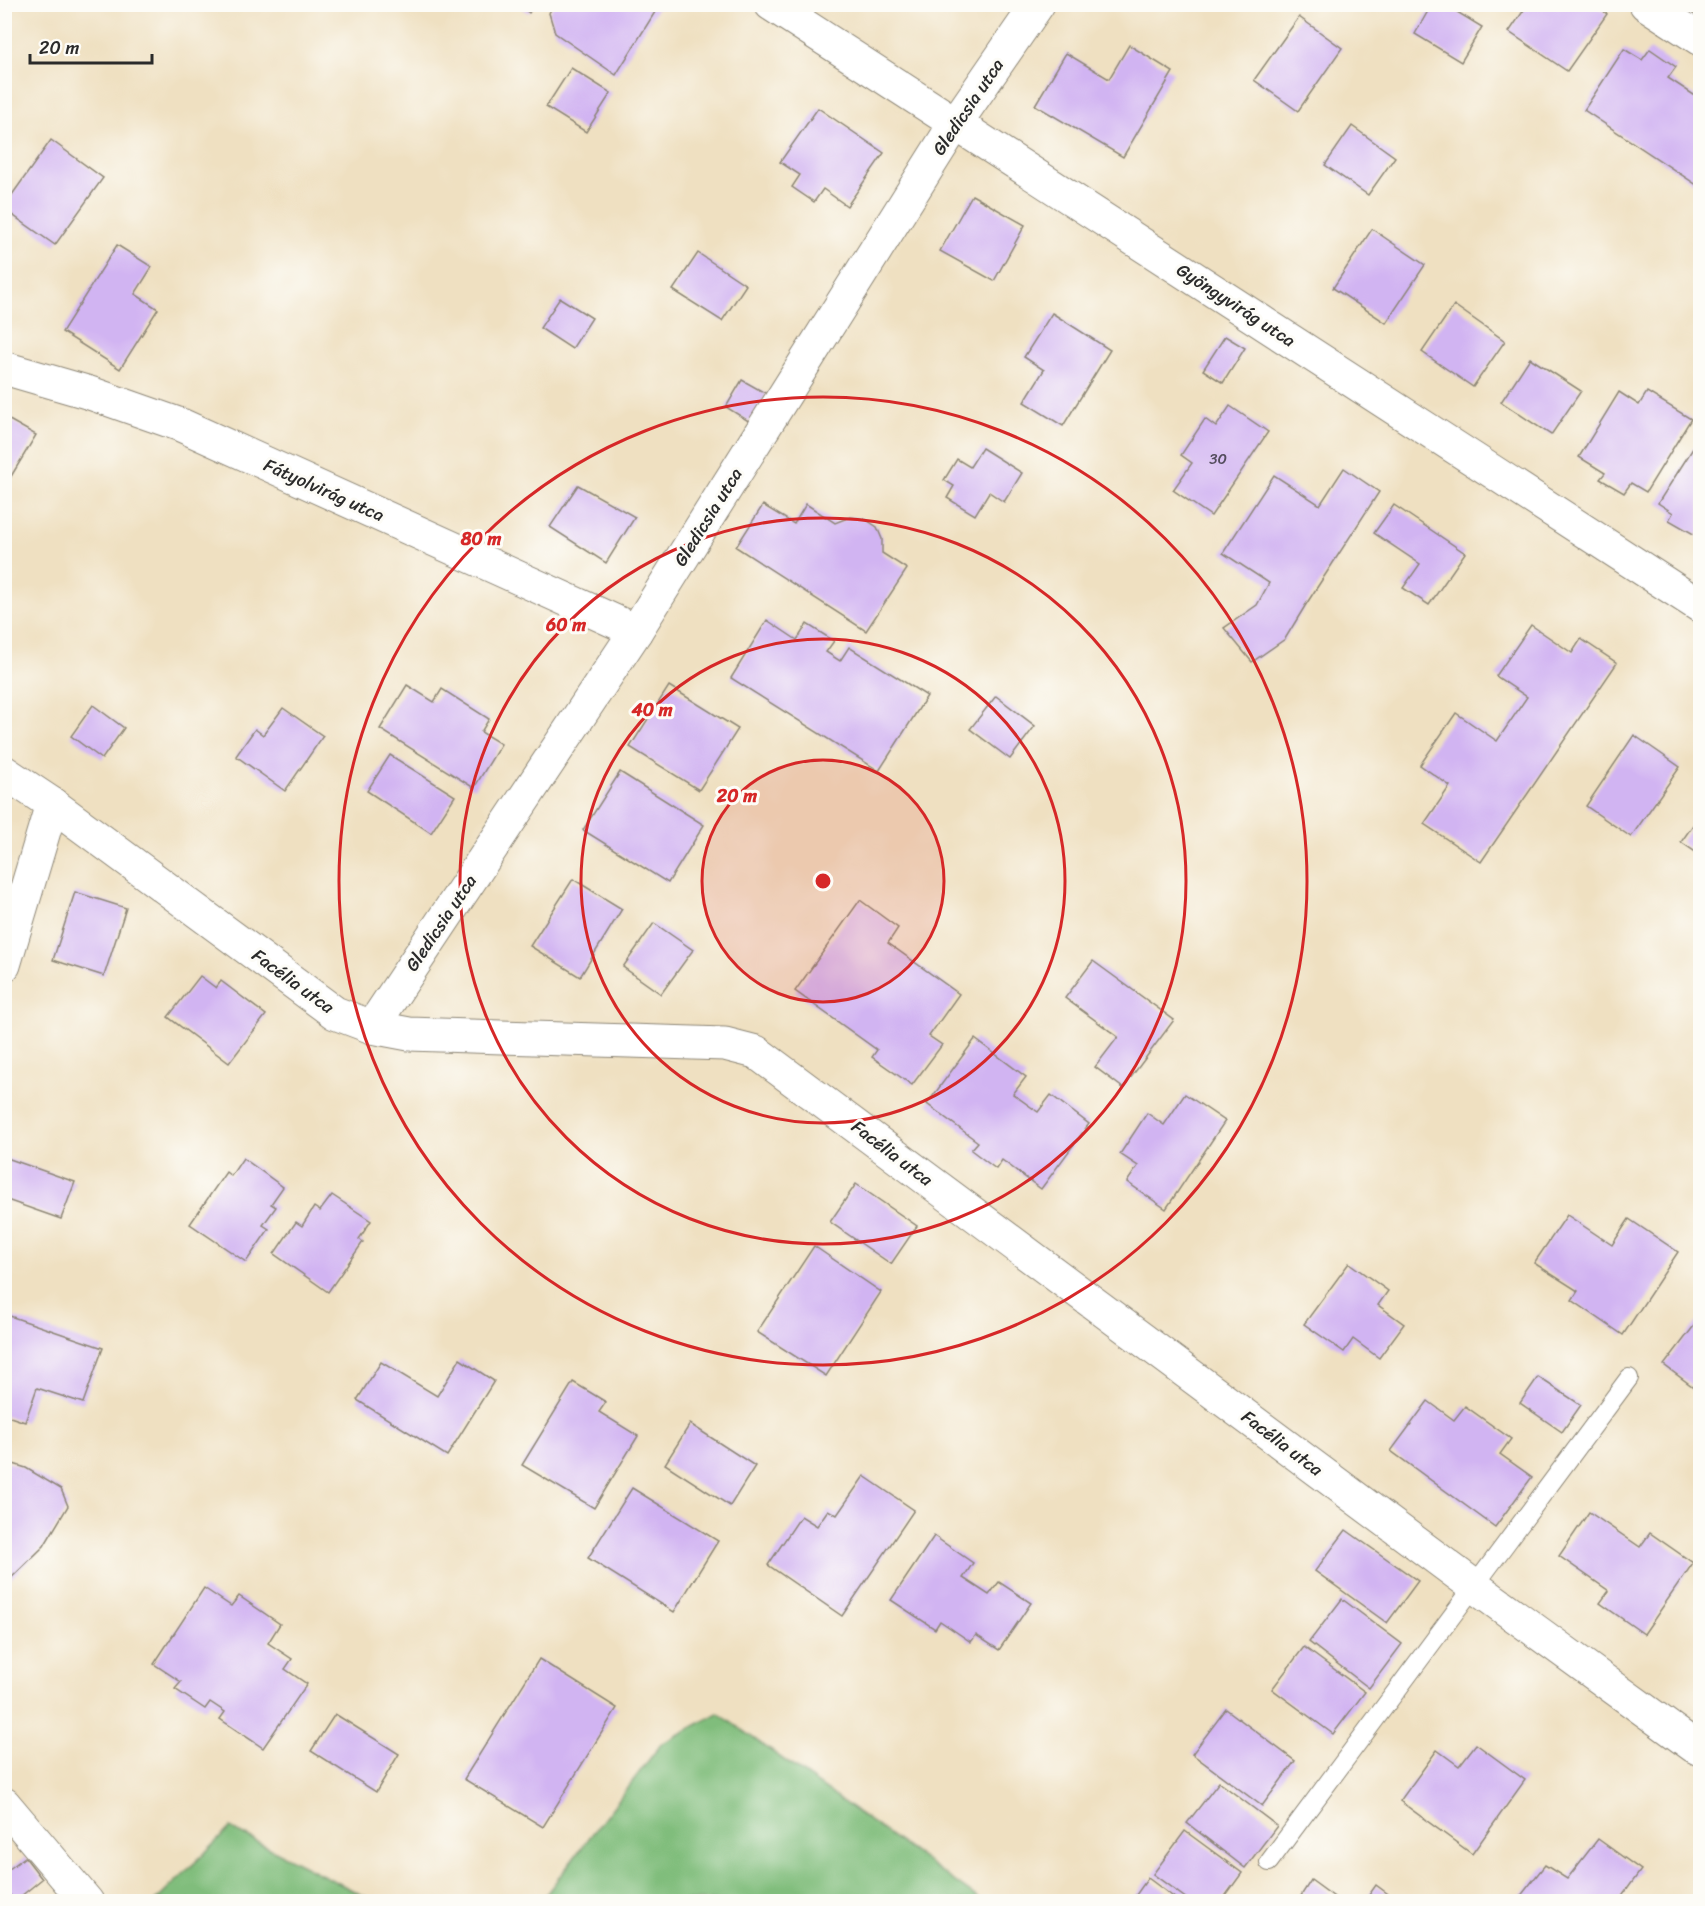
<svg xmlns="http://www.w3.org/2000/svg" width="1705" height="1906" font-family="Sriracha,sans-serif">
	<style>
		.forest { fill: #80bd7c; stroke: #567454; stroke-width: 1.5 }
		.building { fill: #d1b4f2 }
		.lines { fill: none; stroke-linecap: round; stroke-linejoin: round }
		.service-casing { stroke: #8d8676; stroke-width: 20 }
		.minor-casing { stroke: #8d8676; stroke-width: 35 }
		.service { stroke: #fff; stroke-width: 18 }
		.minor { stroke: #fff; stroke-width: 33 }
		.ring { fill: none; stroke: #d62828; stroke-width: 3 }
		.labels { text-anchor: middle; stroke-width: 6; stroke-linejoin: round; paint-order: stroke }
		.number-label { font-size: 15px; fill: #544d5d }
		.street-label { font-size: 18px; fill: #2b2b2b; stroke: #fdfcf7 }
		.centre { fill: #d62828; stroke: #fdfcf7; stroke-width: 3 }
		.ring-label { font-size: 18px; text-anchor: middle; font-weight: bold; fill: #d62828; stroke: #fdfcf7; stroke-width: 6; stroke-linejoin: round; paint-order: stroke }
	</style>
	<rect width="100%" height="100%" fill="#fdfcf7"/>
	<filter id="ink" filterUnits="userSpaceOnUse"><feTurbulence type="fractalNoise" baseFrequency=".0167" numOctaves="2"/><feDisplacementMap in="SourceGraphic" scale="12" xChannelSelector="R" yChannelSelector="G"/><feConvolveMatrix kernelMatrix="1 2 1 2 8 2 1 2 1" color-interpolation-filters="sRGB"/></filter>
	<filter id="wash" filterUnits="userSpaceOnUse"><feTurbulence type="fractalNoise" baseFrequency=".008" numOctaves="4" result="noise"/><feDisplacementMap in="SourceGraphic" scale="24" xChannelSelector="R" yChannelSelector="G"/><feGaussianBlur stdDeviation="1.35" result="paint"/><feColorMatrix in="noise" values="0 0 0 0 0 0 0 0 0 0 0 0 0 0 0 0 0 1.4 0 .05"/><feComposite in="paint" operator="in"/></filter>
	<g filter="url(#wash)">
		<rect width="100%" height="100%" fill="#efe0c1"/>
		<g class="forest">
			<path d="M718,1713L982,1901H541L661,1744Z"/>
			<path d="M230,1828L374,1901H156Z"/>
		</g>
		<g id="blocks">
			<g class="building">
				<path d="M517,4H534L529,13Z"/>
				<path d="M554,4H660L616,75L555,33L549,13Z"/>
				<path d="M1432,4H1444L1482,27L1461,62L1415,34Z"/>
				<path d="M1528,4H1594L1607,14L1567,71L1509,32Z"/>
				<path d="M1299,17L1342,48L1298,111L1254,80Z"/>
				<path d="M1129,45L1173,72L1123,157L1035,105L1066,53L1109,79Z"/>
				<path d="M1624,49L1642,60L1650,49L1676,67L1668,78L1700,99V187L1584,110Z"/>
				<path d="M571,68L611,93L586,132L546,107Z"/>
				<path d="M818,108L884,153L847,206L823,189L814,202L792,187L800,175L780,162Z"/>
				<path d="M1352,126L1395,157L1368,195L1325,165Z"/>
				<path d="M51,140L103,178L55,245L4,209V206Z"/>
				<path d="M972,195L1025,225L994,281L940,251Z"/>
				<path d="M1372,229L1425,265L1386,323L1333,288Z"/>
				<path d="M117,245L152,267L135,294L158,309L120,369L62,332Z"/>
				<path d="M698,253L746,285L722,321L673,290Z"/>
				<path d="M560,298L592,318L572,349L540,328Z"/>
				<path d="M1454,305L1505,341L1473,387L1422,352Z"/>
				<path d="M1052,313L1110,350L1063,426L1024,402L1044,370L1024,357Z"/>
				<path d="M1225,336L1245,348L1223,383L1203,370Z"/>
				<path d="M1530,358L1581,391L1551,435L1501,402Z"/>
				<path d="M742,380L767,394L750,422L726,407Z"/>
				<path d="M1619,392L1639,405L1647,392L1691,419L1646,492L1631,483L1624,493L1600,479L1605,473L1579,457Z"/>
				<path d="M1230,406L1268,432L1211,516L1173,490L1192,463L1181,455L1205,419L1216,427Z"/>
				<path d="M4,417L36,435L4,488Z"/>
				<path d="M1699,439L1700,440V531L1697,536L1669,520L1673,513L1658,503Z"/>
				<path d="M982,448L1022,473L1004,502L989,492L975,515L947,498L954,486L944,480L957,459L970,467Z"/>
				<path d="M1344,468L1379,492L1305,606L1285,639L1252,662L1224,628L1257,605L1269,583L1223,553L1274,475L1320,505Z"/>
				<path d="M578,485L635,517L606,563L550,527Z"/>
				<path d="M806,504L835,523L850,517L865,519L877,527L882,539V553L907,569L866,631L736,547L763,505L794,524Z"/>
				<path d="M1394,505L1465,553L1429,605L1403,588L1420,564L1374,533Z"/>
				<path d="M767,620L797,640L807,624L834,641L826,652L840,661L849,647L927,696L879,771L731,678Z"/>
				<path d="M1531,625L1572,653L1581,639L1617,663L1481,862L1424,824L1450,786L1420,765L1456,713L1497,741L1527,697L1496,676Z"/>
				<path d="M407,685L434,702L442,689L489,719L481,732L501,744L474,788L380,729Z"/>
				<path d="M669,686L738,729L699,790L630,747Z"/>
				<path d="M996,696L1035,726L1010,759L970,729Z"/>
				<path d="M93,705L124,728L102,759L71,736Z"/>
				<path d="M283,708L323,736L285,791L236,756L255,729L263,735Z"/>
				<path d="M1634,735L1680,767L1631,837L1586,806Z"/>
				<path d="M390,755L455,796L431,833L367,791Z"/>
				<path d="M620,772L704,825L668,883L583,830Z"/>
				<path d="M1700,815V855L1681,842Z"/>
				<path d="M573,879L622,909L580,977L530,946Z"/>
				<path d="M75,892L126,908L104,976L53,960Z"/>
				<path d="M860,900L898,928L888,943L959,994L929,1036L942,1045L912,1085L872,1057L877,1050L795,991Z"/>
				<path d="M654,923L693,950L661,994L623,967Z"/>
				<path d="M1093,961L1174,1020L1123,1088L1095,1067L1118,1037L1065,998Z"/>
				<path d="M200,976L216,988L221,981L266,1015L229,1063L168,1017Z"/>
				<path d="M975,1039L1026,1077L1013,1094L1038,1112L1051,1095L1089,1124L1041,1189L1002,1160L996,1169L971,1150L978,1142L927,1104Z"/>
				<path d="M1185,1094L1225,1121L1166,1209L1127,1182L1138,1166L1120,1154L1147,1113L1164,1125Z"/>
				<path d="M4,1157L75,1182L61,1219L4,1199Z"/>
				<path d="M243,1158L283,1187L271,1204L276,1207L263,1225L269,1229L246,1262L190,1224L226,1172L231,1176Z"/>
				<path d="M856,1184L917,1226L891,1264L830,1222Z"/>
				<path d="M332,1195L371,1221L359,1239L363,1242L328,1292L274,1254L296,1222L302,1226L314,1207L320,1211Z"/>
				<path d="M1567,1215L1612,1245L1629,1219L1678,1252L1623,1335L1572,1300L1578,1291L1534,1263Z"/>
				<path d="M814,1246L881,1292L826,1376L757,1332Z"/>
				<path d="M1349,1263L1388,1291L1378,1305L1404,1324L1379,1358L1353,1339L1344,1352L1304,1324Z"/>
				<path d="M4,1314L103,1348L83,1403L37,1388L25,1422L4,1415Z"/>
				<path d="M1700,1318V1392L1664,1365Z"/>
				<path d="M460,1359L494,1381L447,1456L357,1400L381,1362L437,1396Z"/>
				<path d="M1538,1377L1581,1405L1562,1432L1520,1403Z"/>
				<path d="M573,1382L606,1402L599,1412L638,1436L594,1508L522,1465Z"/>
				<path d="M1428,1401L1454,1420L1465,1406L1511,1439L1500,1454L1532,1477L1495,1527L1391,1451Z"/>
				<path d="M690,1424L755,1466L730,1506L665,1464Z"/>
				<path d="M4,1461L26,1468L61,1489L68,1506L44,1546L7,1582L4,1580Z"/>
				<path d="M864,1476L914,1510L842,1616L768,1565L801,1516L817,1526L828,1510L837,1515Z"/>
				<path d="M632,1488L718,1541L674,1612L588,1558Z"/>
				<path d="M1589,1512L1640,1547L1650,1533L1693,1563L1644,1634L1600,1603L1609,1591L1559,1556Z"/>
				<path d="M1346,1530L1418,1581L1387,1623L1315,1571Z"/>
				<path d="M934,1536L973,1563L963,1578L989,1595L999,1582L1031,1603L999,1650L976,1635L971,1642L940,1621L935,1629L891,1600Z"/>
				<path d="M204,1588L231,1606L239,1596L280,1624L268,1643L292,1659L285,1669L307,1684L263,1748L220,1719L225,1712L210,1702L205,1709L175,1689L181,1682L154,1664Z"/>
				<path d="M1342,1599L1402,1644L1369,1688L1309,1642Z"/>
				<path d="M1304,1647L1365,1692L1333,1734L1272,1689Z"/>
				<path d="M539,1659L617,1708L543,1827L464,1779Z"/>
				<path d="M1226,1709L1295,1761L1262,1806L1192,1754Z"/>
				<path d="M335,1714L399,1754L376,1792L311,1751Z"/>
				<path d="M1476,1744L1525,1780L1472,1854L1400,1801L1437,1750L1459,1766Z"/>
				<path d="M1219,1782L1277,1826L1245,1868L1187,1823Z"/>
				<path d="M1185,1831L1242,1873L1221,1902H1191L1153,1874Z"/>
				<path d="M1598,1839L1641,1870L1618,1902H1525L1519,1898L1545,1865L1567,1879Z"/>
				<path d="M25,1857L42,1879L15,1901L4,1888V1873Z"/>
				<path d="M1148,1878L1180,1902H1131Z"/>
				<path d="M1311,1880L1341,1902H1297Z"/>
				<path d="M1376,1885L1399,1902H1364Z"/>
			</g>
		</g>
	</g>
	<g filter="url(#ink)">
		<use href="#blocks" fill-opacity="0" stroke="#8d8676" stroke-width="1.5"/>
		<g class="lines">
			<g class="service-casing">
				<path id="service" d="M1269,1862L1629,1378"/>
			</g>
			<g class="minor-casing">
				<g id="minor">
					<path d="M771,4L1700,606"/>
					<path d="M1646,4L1700,39"/>
					<path d="M4,368L90,393L181,425L636,631"/>
					<path d="M4,772L52,804L335,1013L372,1027L409,1034L725,1044L756,1052L1474,1586L1694,1746L1700,1749"/>
					<path d="M4,965L52,804"/>
					<path d="M372,1027L636,631L955,124L1038,4"/>
					<path d="M4,1804L87,1902"/>
				</g>
			</g>
			<use href="#service" class="service"/>
			<use href="#minor" class="minor"/>
		</g>
	</g>
	<circle cx="823" cy="881" r="121" fill="#d62828" fill-opacity=".12"/>
	<g class="ring">
		<circle cx="823" cy="881" r="121"/>
		<circle cx="823" cy="881" r="242"/>
		<circle cx="823" cy="881" r="363"/>
		<circle cx="823" cy="881" r="484"/>
	</g>
	<g class="labels">
		<g class="number-label">
			<text x="1218" y="464">30</text>
		</g>
		<g class="street-label">
			<text transform="translate(968 107) rotate(-56)" y="6">Gledicsia utca</text>
			<text transform="translate(1236 305) rotate(33)" y="6">Gyöngyvirág utca</text>
			<text transform="translate(324 490) rotate(24)" y="6">Fátyolvirág utca</text>
			<text transform="translate(708 517) rotate(-58)" y="6">Gledicsia utca</text>
			<text transform="translate(441 923) rotate(-56)" y="6">Gledicsia utca</text>
			<text transform="translate(293 981) rotate(36)" y="6">Facélia utca</text>
			<text transform="translate(892 1153) rotate(37)" y="6">Facélia utca</text>
			<text transform="translate(1282 1443) rotate(37)" y="6">Facélia utca</text>
		</g>
	</g>
	<circle cx="823" cy="881" r="9" class="centre"/>
	<g class="ring-label">
		<text x="481" y="545">80 m</text>
		<text x="566" y="631">60 m</text>
		<text x="652" y="716">40 m</text>
		<text x="737" y="802">20 m</text>
	</g>
	<rect width="1705" height="1906" fill="none" stroke="#fdfcf7" stroke-width="24"/>
	<path d="M30 54v9h122v-9" fill="none" stroke="#2b2b2b" stroke-width="3"/>
	<text x="39" y="54" font-size="18" fill="#2b2b2b" stroke="#fdfcf7" stroke-width="4.5" paint-order="stroke">20 m</text>
</svg>
